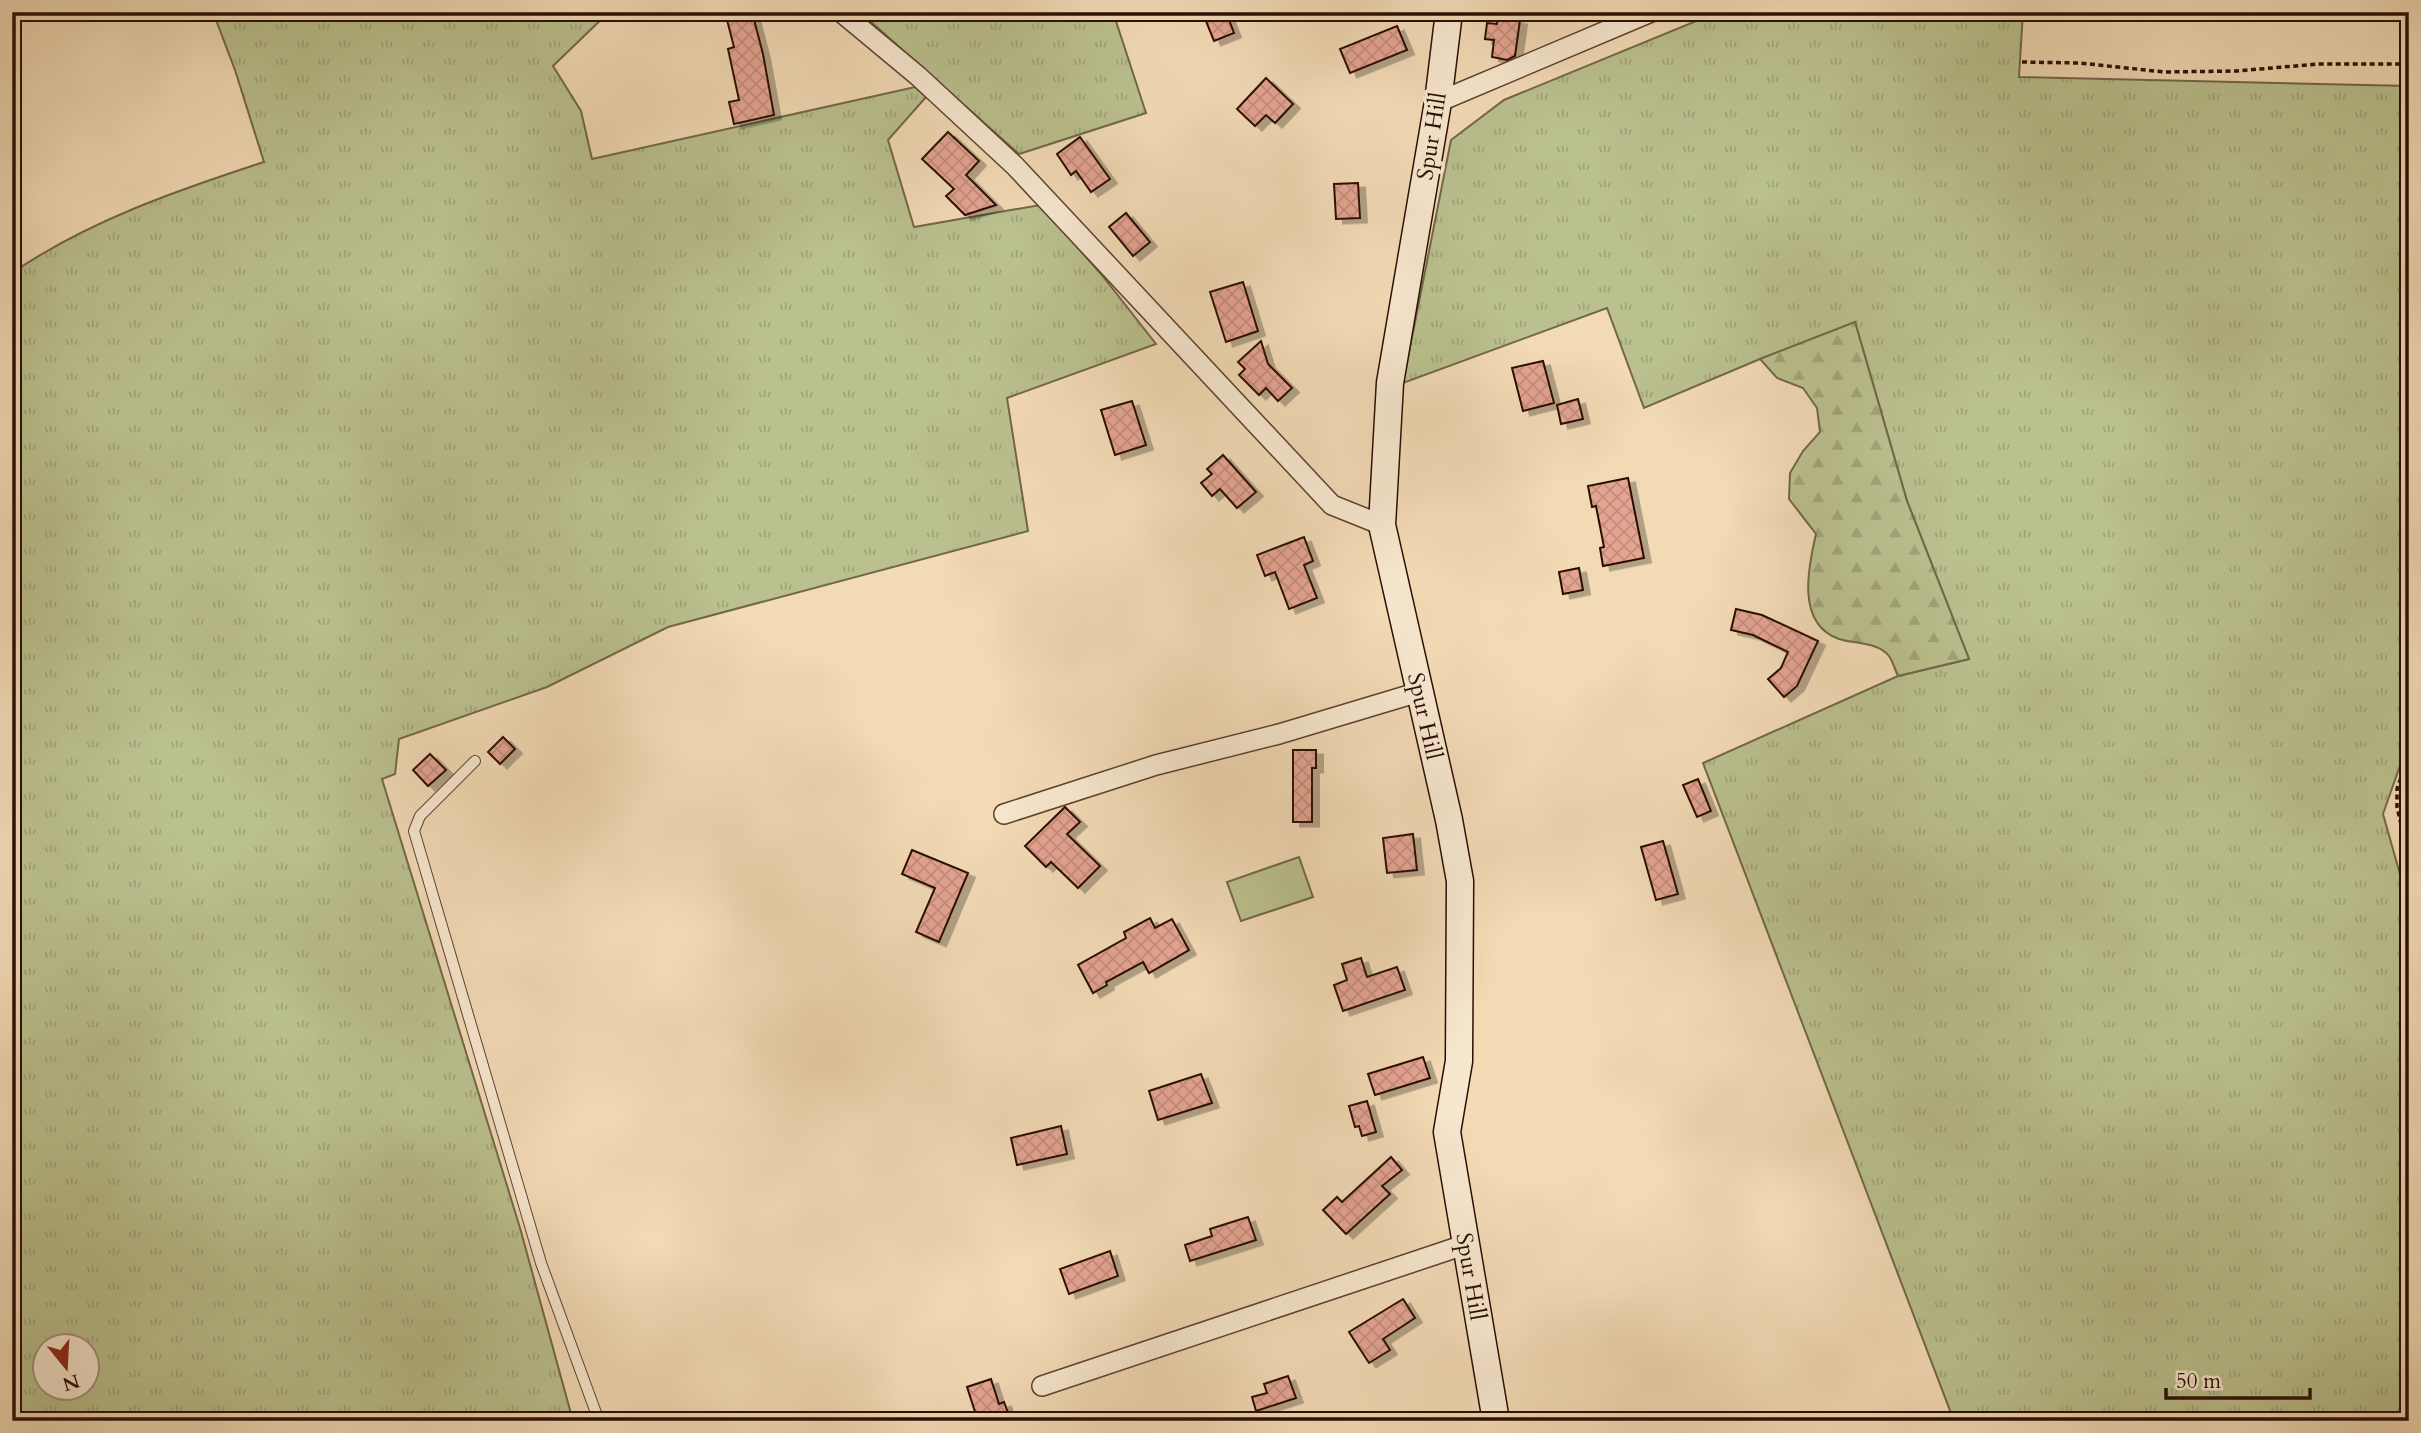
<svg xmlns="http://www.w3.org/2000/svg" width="2421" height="1433" font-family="Cardo,serif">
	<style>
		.grass { fill: url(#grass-tufts); stroke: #726749; stroke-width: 2; fill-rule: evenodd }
		.forest { fill: url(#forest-firs); stroke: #726749; stroke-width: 2 }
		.pitch { fill: #bac08e; stroke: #726749; stroke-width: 2 }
		.building { fill: url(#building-cross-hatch); stroke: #2a0e04; stroke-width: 2; filter: url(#shadow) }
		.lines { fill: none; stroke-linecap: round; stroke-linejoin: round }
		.lane-casing { stroke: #5c4130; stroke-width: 12 }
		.street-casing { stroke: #5c4130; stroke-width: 22 }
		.secondary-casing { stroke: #2a0e04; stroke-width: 29 }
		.path { stroke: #2a0e04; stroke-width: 3.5; stroke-dasharray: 5 3.5; stroke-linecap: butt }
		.lane { stroke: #f7e7cf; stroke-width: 10 }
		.street { stroke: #f7e7cf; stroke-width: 19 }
		.secondary { stroke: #f7e7cf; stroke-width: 26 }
		.labels { text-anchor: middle; stroke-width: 7; stroke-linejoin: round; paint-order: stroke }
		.street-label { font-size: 23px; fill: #2a0e04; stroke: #f7e7cf }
	</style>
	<defs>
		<pattern id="grass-tufts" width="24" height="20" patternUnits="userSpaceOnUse" patternTransform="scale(1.75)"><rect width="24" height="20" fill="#bac08e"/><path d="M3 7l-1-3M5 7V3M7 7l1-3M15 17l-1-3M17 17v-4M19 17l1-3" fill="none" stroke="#a0a479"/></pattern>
		<pattern id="forest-firs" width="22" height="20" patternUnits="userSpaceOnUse" patternTransform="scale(1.75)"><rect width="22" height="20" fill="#bac08e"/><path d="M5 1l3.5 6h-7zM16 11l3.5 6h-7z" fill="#a0a479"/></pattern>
		<pattern id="building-cross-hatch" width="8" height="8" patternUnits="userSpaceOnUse" patternTransform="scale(1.75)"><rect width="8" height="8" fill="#e4a492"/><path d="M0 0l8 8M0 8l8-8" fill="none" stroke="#c48c7c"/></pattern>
		<filter id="shadow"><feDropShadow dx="7" dy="4.5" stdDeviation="0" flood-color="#0004"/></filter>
	</defs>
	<rect width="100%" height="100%" fill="#f2dab5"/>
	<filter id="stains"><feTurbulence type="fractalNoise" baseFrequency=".00286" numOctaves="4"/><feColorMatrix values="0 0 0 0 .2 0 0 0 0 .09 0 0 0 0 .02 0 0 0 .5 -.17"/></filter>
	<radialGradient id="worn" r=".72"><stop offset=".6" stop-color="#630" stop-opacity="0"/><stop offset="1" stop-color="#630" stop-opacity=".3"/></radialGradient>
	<g class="grass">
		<path d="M213,12H609L553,66L581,111L592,159L915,87L926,97L888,140L914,227L1040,205L1101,274L1156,344L1007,398L1028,531L668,627L547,687L399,739L395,774L382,779L520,1228L573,1421H12V273C88,221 178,190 264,162L235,70ZM46,1346H88V1388H46Z"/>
		<path d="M860,12H1113L1146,113L1019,154Z"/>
		<path d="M1718,12H2023L2019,77L2409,86V740L2383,814L2409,906V1421H1954L1703,763L1898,676L1969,659L1907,501L1855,322L1760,359L1644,408L1607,308L1403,383L1451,140L1504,100Z"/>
	</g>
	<path class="forest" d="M1855,322L1907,501L1969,659L1898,676C1895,670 1893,662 1889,656C1878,642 1855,644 1839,639C1796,624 1808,568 1816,534L1789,499L1790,473L1803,451L1820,432L1817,408L1803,388L1777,378L1760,359Z"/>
	<path class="pitch" d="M1299,857L1313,897L1241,921L1227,882Z"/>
	<g class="building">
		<path d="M725,12H752L763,54L774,115L734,124L729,102L739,100L728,49L734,47Z"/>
		<path d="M1214,12H1226L1234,33L1214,41L1204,16Z"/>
		<path d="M1498,16L1520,20L1515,56L1507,60L1492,57L1494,40L1485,39L1487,23L1497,24Z"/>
		<path d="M1397,26L1407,50L1350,73L1340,49Z"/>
		<path d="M1266,78L1293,104L1275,123L1266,115L1255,126L1237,109Z"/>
		<path d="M948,132L979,161L966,175L996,205L965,215L946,196L954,189L922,159Z"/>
		<path d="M1080,137L1110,179L1091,192L1076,171L1071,175L1057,154Z"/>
		<path d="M1358,183L1360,218L1336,219L1334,184Z"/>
		<path d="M1126,213L1150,242L1133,256L1109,227Z"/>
		<path d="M1243,282L1258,331L1226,342L1210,292Z"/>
		<path d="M1261,341L1268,364L1292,388L1278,401L1266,388L1259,395L1239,375L1245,369L1238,362Z"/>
		<path d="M1543,361L1554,403L1523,411L1512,368Z"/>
		<path d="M1578,399L1583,419L1561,424L1557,405Z"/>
		<path d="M1132,401L1146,445L1115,455L1101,410Z"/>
		<path d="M1223,455L1256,492L1237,508L1220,489L1212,496L1201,483L1212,474L1207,469Z"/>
		<path d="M1628,478L1644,558L1603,566L1600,548L1604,547L1596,506L1592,507L1588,486Z"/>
		<path d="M1304,537L1313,561L1304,565L1317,598L1289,609L1275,572L1265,576L1257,555Z"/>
		<path d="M1579,568L1583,590L1563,594L1559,572Z"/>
		<path d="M1736,609L1762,615L1818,641L1797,686L1784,697L1768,679L1781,668L1788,652L1753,635L1731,630Z"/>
		<path d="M503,737L515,749L500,764L488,752Z"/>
		<path d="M1293,750H1316V768H1312V822H1293Z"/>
		<path d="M430,754L446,770L428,786L413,770Z"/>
		<path d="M1698,779L1711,811L1697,817L1683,785Z"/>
		<path d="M1065,807L1080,822L1067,834L1100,866L1078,888L1051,862L1046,867L1025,846Z"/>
		<path d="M1413,834L1417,870L1387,873L1383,838Z"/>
		<path d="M1663,841L1678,894L1656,900L1641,847Z"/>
		<path d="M912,850L968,873L939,942L916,932L935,888L902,874Z"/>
		<path d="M1150,918L1155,928L1172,919L1189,950L1149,973L1143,962L1106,982L1107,985L1093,993L1078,965L1126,938L1124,932Z"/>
		<path d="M1361,958L1367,977L1397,967L1405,990L1343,1011L1334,985L1347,980L1342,964Z"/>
		<path d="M1423,1057L1430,1078L1375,1095L1368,1074Z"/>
		<path d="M1201,1074L1212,1103L1158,1120L1149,1091Z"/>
		<path d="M1367,1101L1376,1132L1362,1136L1359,1126L1355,1127L1349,1106Z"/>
		<path d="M1061,1126L1067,1154L1017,1165L1011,1138Z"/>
		<path d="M1391,1157L1402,1170L1382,1186L1390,1194L1346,1234L1323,1210L1337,1197L1342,1202Z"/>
		<path d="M1248,1217L1256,1240L1190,1261L1185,1245L1212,1236L1210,1229Z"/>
		<path d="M1110,1251L1118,1276L1069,1294L1060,1269Z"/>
		<path d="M1403,1299L1415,1318L1383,1339L1390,1350L1369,1363L1349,1332Z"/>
		<path d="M1288,1376L1296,1398L1256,1411L1252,1397L1267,1393L1264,1384Z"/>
		<path d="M991,1379L999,1404L1004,1402L1010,1418L1002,1421H978L967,1387Z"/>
	</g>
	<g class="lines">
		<g class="lane-casing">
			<path id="lane" d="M475,761L420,816L414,831L541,1263L599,1421"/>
		</g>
		<g class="street-casing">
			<g id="street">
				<path d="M841,12L918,76L1015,166L1332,505L1382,525"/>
				<path d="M1438,102L1651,12"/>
				<path d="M1004,814L1156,765L1279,734L1419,692"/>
				<path d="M1042,1386L1467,1244"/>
			</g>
		</g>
		<g class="secondary-casing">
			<g id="secondary">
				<path id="s1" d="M1449,12L1438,102L1390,383L1382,525L1449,820L1460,881L1459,1061L1447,1132L1496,1421"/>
			</g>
		</g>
		<g class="path">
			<path d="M2022,62L2080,63L2164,72L2237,71L2318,64H2409"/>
			<path d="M2409,754L2397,789V807L2409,859"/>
		</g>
		<use href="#lane" class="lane"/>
		<use href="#street" class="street"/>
		<use href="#secondary" class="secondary"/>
	</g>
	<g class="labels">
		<g class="street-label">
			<text transform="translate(1431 136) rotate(-81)" y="8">Spur Hill</text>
			<text dy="8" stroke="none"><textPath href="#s1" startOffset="714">Spur Hill</textPath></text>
			<text dy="8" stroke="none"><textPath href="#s1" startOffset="1281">Spur Hill</textPath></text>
		</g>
	</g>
	<rect width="2421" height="1433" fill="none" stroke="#f2dab5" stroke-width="42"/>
	<rect x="14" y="14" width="2393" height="1405" fill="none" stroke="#2a0e04" stroke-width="3.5"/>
	<rect x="21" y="21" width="2379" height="1391" fill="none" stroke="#2a0e04" stroke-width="2"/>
	<g transform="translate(66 1367) rotate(162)"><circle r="33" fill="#f7e7cf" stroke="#a5907e" stroke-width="2"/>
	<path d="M0-5L12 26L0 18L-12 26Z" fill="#8f2418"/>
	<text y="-10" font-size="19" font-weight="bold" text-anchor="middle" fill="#2a0e04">N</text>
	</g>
	<path d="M2166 1388v10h144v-10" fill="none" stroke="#2a0e04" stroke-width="3.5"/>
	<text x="2176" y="1388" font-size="21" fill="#2a0e04" stroke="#f7e7cf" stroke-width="5" paint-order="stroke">50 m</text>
	<rect width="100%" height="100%" filter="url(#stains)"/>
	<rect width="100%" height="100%" fill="url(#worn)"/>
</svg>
